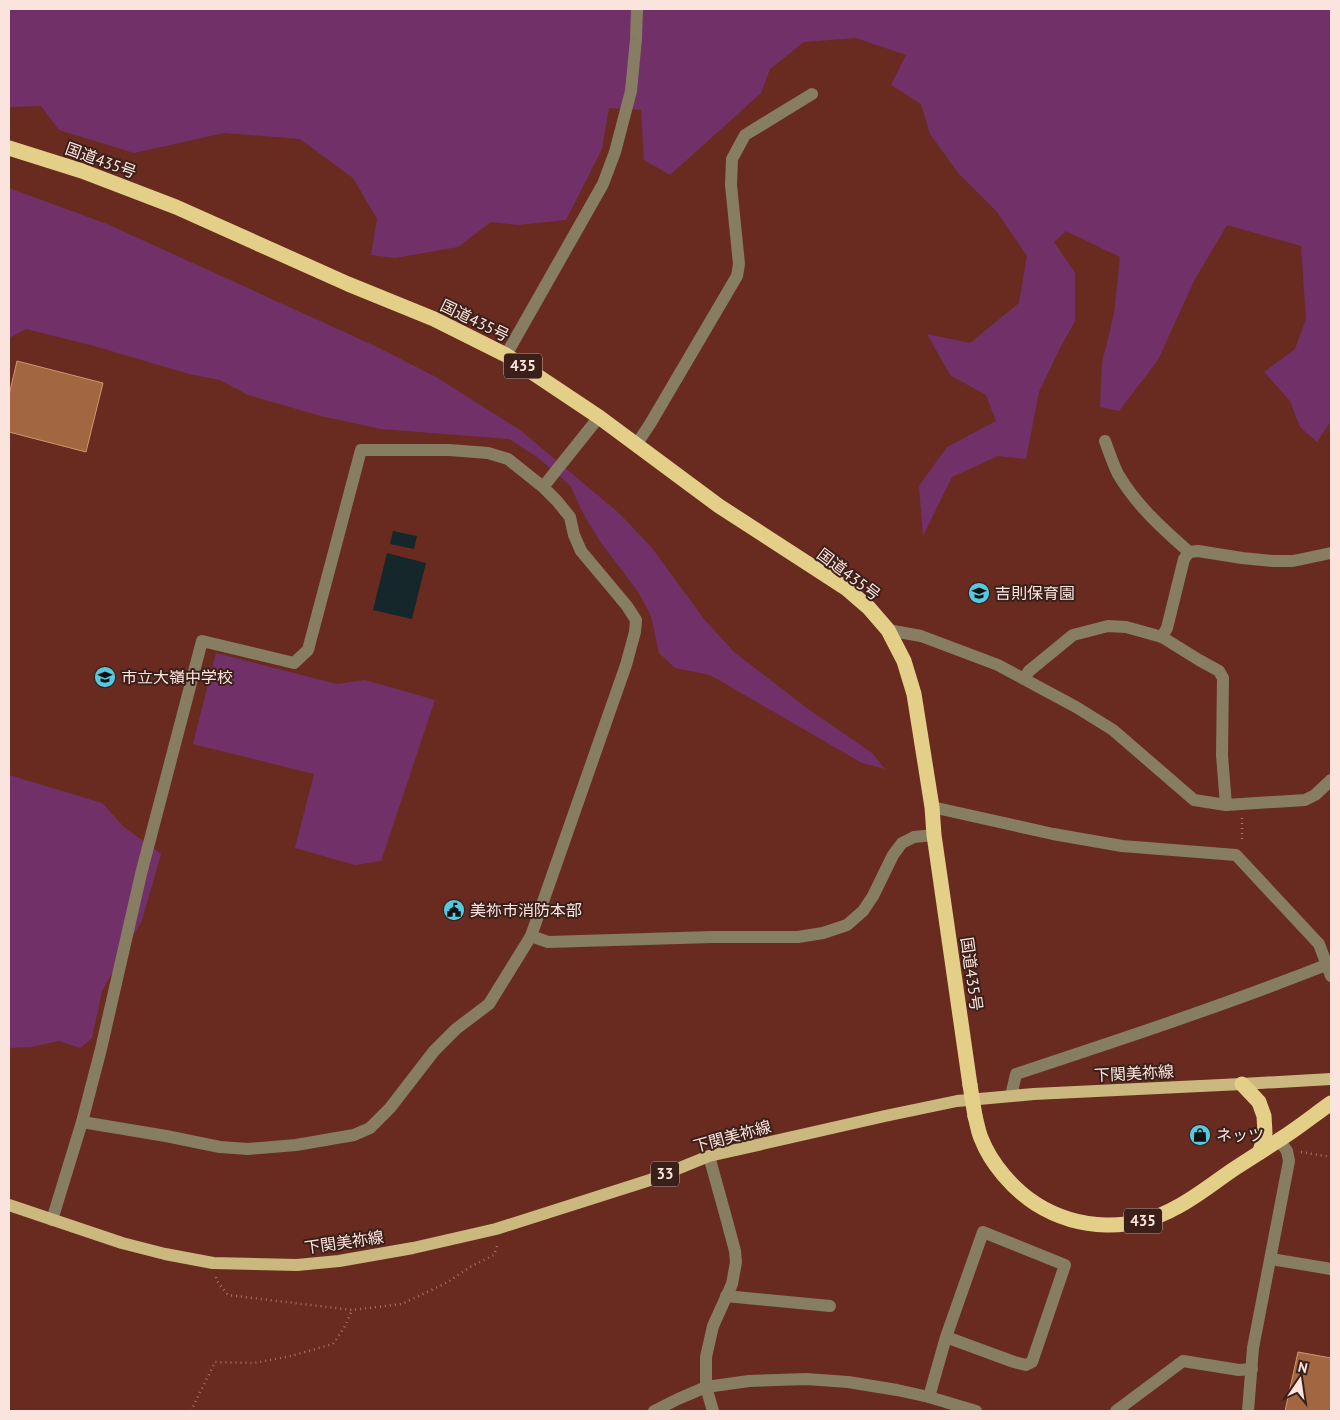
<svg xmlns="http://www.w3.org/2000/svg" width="1340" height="1420" font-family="'PT Sans','Noto Sans JP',sans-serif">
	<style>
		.green { fill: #713168 }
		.water { fill: #15272b }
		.building { fill: #a26741; stroke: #d3956e }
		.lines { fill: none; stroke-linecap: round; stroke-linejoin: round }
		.path { stroke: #a3746a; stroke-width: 2.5; stroke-dasharray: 1 4; stroke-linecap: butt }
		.minor { stroke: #867d62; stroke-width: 12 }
		.major { stroke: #cab87e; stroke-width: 12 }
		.highway { stroke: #e4cf89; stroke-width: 15 }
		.highway-bridge { stroke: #e4cf89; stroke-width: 15 }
		.labels { text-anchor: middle; stroke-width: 4; stroke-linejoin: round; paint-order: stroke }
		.shield { fill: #3b1f19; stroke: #c2a9a3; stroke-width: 1 }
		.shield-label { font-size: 15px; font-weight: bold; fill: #fce4de }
		.street-label { font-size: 16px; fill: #fce4de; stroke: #3b1f19 }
		.poi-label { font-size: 16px; fill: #fce4de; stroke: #3b1f19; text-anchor: start }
	</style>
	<rect width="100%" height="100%" fill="#692b1f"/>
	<g class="green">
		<path d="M9,9H1331V421L1317,442L1300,427L1290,401L1264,372L1295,349L1306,319L1301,246L1227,225L1194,281L1158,360L1119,411L1100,407L1102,363L1114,314L1120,257L1066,231L1054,242L1075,273V321L1059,350L1039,392L1026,459L998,456L952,477L923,536L919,486L947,447L996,421L986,395L950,375L927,334L970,343L1019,303L1027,256L997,212L959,174L930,134L921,104L891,85L906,55L856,38L804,42L770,69L761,93L670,175L644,160L641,110L609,108L602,149L566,220L518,225L491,222L458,247L395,258L371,255L377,219L353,178L300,139L224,133L134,153L59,130L41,106L9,107Z"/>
		<path d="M9,188L107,224L375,346L436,377L520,430L620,514L652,548L704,619L734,652L808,709L872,753L885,769L862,763L710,675L675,668L659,653L651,616L639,593L599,540L582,511L570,485L537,457L509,439L381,429L321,416L248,395L220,380L189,374L94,346L26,329L9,338Z"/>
		<path d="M216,653L337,684L365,680L435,700L381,861L355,865L295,848L314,774L193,744Z"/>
		<path d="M9,775L102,803L124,827L161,854L142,920L102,991L92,1038L80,1048L59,1041L31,1047L9,1048Z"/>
	</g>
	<g class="water">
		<path d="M393,531L417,536L414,549L390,544Z"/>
		<path d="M387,553L426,563L412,619L373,610Z"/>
	</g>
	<g class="building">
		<path d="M17,361L103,383L86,452L9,432V395Z"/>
		<path d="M1298,1352L1331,1358V1411H1285Z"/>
	</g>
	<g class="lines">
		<g class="path">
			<path d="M1242,818V842"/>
			<path d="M1301,1152L1331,1157"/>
			<path d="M216,1277L217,1281L228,1295L352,1310L402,1304L448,1282L470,1267L494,1255L498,1243"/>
			<path d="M191,1411L215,1362L254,1363L291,1356L333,1344L345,1326L352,1310"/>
		</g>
		<g class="minor">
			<path d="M506,355L603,184L615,152L631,91L636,39L637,9"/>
			<path d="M1105,441C1109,452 1113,464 1118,474C1136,505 1163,529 1189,552"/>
			<path d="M636,445L650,424L737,276L739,264L731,185L732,159L745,135L812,94"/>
			<path d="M888,630L921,636L998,665L1076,707L1113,730L1194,800L1226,805L1305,800L1315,795L1331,780"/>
			<path d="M1162,637L1199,660L1219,671L1223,678L1222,755L1226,805"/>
			<path d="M1024,679L1029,671L1073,635L1108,626L1126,627L1162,637L1167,628L1184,559L1189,552L1198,551L1242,558L1273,561H1293L1331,553"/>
			<path d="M932,807L1053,834L1122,846L1236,855L1319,944L1331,976"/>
			<path d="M531,936L548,942L712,937H798L823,933L847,925L863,911L873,896L893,855L902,843L914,837L934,835"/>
			<path d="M1011,1096L1016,1074C1122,1039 1228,1004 1331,963"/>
			<path d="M82,1122L166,1136L220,1147L248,1149L296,1145L354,1135L370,1128L390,1108L434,1051L456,1029L489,1004L531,936L626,665L635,632L636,620L627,606L581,551L574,535L570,517L557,501L543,487L599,417"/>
			<path d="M709,1156L727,1221L735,1251L736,1262L732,1284L713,1326L706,1357V1387L713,1411"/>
			<path d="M52,1220L82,1122L101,1049L141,874L202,641L294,663L308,650L361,450H449L488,453L508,459L543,487"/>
			<path d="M1271,1259L1331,1269"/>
			<path d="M726,1296L830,1306"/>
			<path d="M929,1397L946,1337L983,1232L1065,1265L1032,1362L1026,1365L1014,1362L946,1337"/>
			<path d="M654,1411L678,1399L706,1387L749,1381L806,1379L848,1382L897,1390L929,1397L976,1411"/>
			<path d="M1116,1411L1183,1361L1239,1370L1252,1369"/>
			<path d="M1248,1411L1253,1348L1289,1161L1287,1151L1279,1140"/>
		</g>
		<path class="major" d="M9,1205L122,1243L165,1254L213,1263L297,1265L339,1261L413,1248L496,1229L650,1180L709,1156L885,1116L957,1101L1034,1094L1242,1084L1331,1079"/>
		<g class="highway">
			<path d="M9,148L82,171L176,207L348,284L434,319L506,355L599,417L719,506L847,589L869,608L888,630L904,661L914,694L932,807L934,835L970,1085"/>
			<path d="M1242,1084L1259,1102L1264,1116L1265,1133L1260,1152"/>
			<path d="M975,1116C977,1123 978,1131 981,1138C991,1164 1013,1189 1036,1204C1079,1231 1133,1232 1177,1207C1198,1196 1217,1180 1237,1167C1251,1158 1265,1149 1279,1140C1297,1129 1314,1115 1331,1103"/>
		</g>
		<path class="highway-bridge" d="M970,1085L975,1116"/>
	</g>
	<defs>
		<g id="school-disc" transform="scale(1.125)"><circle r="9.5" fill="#56c9e0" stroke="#3b1f19"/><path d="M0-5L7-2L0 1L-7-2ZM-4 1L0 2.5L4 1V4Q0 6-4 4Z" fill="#111"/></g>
		<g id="civic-disc" transform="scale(1.125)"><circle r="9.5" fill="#56c9e0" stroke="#3b1f19"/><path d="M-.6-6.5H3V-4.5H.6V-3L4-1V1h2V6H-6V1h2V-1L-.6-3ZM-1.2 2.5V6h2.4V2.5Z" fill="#111"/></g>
		<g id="shop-disc" transform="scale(1.125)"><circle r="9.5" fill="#56c9e0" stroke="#3b1f19"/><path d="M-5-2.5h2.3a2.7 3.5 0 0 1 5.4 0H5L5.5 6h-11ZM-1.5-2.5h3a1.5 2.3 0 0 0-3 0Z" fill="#111"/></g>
	</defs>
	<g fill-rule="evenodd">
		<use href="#school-disc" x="979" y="593"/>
		<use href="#school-disc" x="105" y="677"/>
		<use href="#civic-disc" x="454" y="910"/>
		<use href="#shop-disc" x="1200" y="1135"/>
	</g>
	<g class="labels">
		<g class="shield">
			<rect x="504" y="353.5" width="38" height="25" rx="4"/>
			<rect x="651" y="1161.5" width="28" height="25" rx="4"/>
			<rect x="1124" y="1208.5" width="38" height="25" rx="4"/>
		</g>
		<g class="shield-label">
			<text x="523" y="371">435</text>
			<text x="665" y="1179">33</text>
			<text x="1143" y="1226">435</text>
		</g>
		<g class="street-label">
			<text transform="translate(101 160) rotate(20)" y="6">国道435号</text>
			<text transform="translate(475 320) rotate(26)" y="6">国道435号</text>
			<text transform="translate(849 574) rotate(37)" y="6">国道435号</text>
			<text transform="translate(972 974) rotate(82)" y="6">国道435号</text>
			<text transform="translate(1134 1073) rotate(-3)" y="6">下関美祢線</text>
			<text transform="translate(732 1136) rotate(-15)" y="6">下関美祢線</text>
			<text transform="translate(344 1242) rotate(-8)" y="6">下関美祢線</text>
		</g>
		<g class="poi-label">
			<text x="995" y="599">吉則保育園</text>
			<text x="121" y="683">市立大嶺中学校</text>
			<text x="470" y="916">美祢市消防本部</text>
			<text x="1216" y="1141">ネッツ</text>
		</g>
	</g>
	<rect width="1340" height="1420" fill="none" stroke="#fce4de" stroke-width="20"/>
	<g transform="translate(1300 1380) rotate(13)" stroke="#3b1f19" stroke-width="4" paint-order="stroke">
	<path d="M0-4L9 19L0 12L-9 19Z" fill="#fce4de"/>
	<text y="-8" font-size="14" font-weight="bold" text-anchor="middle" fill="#fce4de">N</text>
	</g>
</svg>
